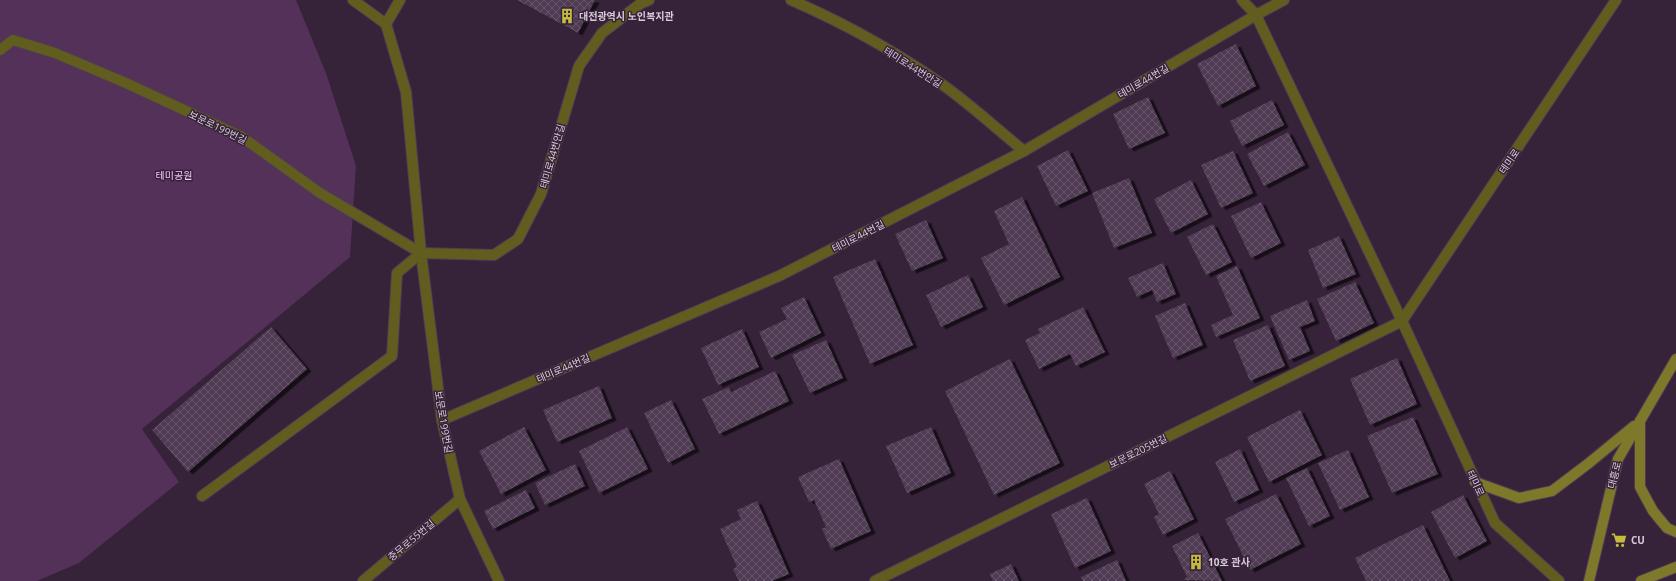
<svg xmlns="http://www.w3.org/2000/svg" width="1676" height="581" font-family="'Open Sans','Noto Sans KR',sans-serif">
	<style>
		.green { fill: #533159 }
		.building { fill: url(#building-cross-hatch); filter: url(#shadow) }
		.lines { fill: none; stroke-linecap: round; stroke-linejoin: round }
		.service-casing { stroke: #503d53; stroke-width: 12 }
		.minor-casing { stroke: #503d53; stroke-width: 12 }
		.secondary-casing { stroke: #503d53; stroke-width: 12 }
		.service { stroke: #615d1f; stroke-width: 10 }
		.minor { stroke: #615d1f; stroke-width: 10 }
		.secondary { stroke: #7e792a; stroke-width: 10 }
		.labels { text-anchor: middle; stroke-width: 3; stroke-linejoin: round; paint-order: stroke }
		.poi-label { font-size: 10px; font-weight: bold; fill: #d9ccdb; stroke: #362239; text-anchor: start }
		.street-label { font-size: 10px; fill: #d9ccdb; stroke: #362239 }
		.park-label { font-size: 10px; fill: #f6c5fd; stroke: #362239 }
	</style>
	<defs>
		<pattern id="building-cross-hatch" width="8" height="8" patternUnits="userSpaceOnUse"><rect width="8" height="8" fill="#503a53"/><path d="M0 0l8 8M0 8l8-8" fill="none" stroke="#69556b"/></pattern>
		<filter id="shadow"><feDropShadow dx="4.5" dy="2.5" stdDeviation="0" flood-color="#0009"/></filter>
	</defs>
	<rect width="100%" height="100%" fill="#362239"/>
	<path class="green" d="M0,0H296L326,73L356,166L350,257L142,429L179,482L79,563L37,581H0Z"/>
	<g class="building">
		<path d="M517,0H595L578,33Z"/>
		<path d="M1236,44L1256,86L1218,106L1197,64Z"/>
		<path d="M1148,97L1165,133L1129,149L1113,114Z"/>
		<path d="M1272,100L1284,125L1242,146L1230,121Z"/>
		<path d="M1288,132L1305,165L1264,186L1247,154Z"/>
		<path d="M1068,150L1088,191L1056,206L1037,166Z"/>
		<path d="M1233,151L1253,193L1221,208L1201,165Z"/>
		<path d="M1129,178L1152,233L1114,248L1092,193Z"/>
		<path d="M1191,180L1208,214L1171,233L1154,199Z"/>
		<path d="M1022,197L1060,277L1004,305L981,258L1009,244L994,211Z"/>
		<path d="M1261,202L1281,243L1251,258L1231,216Z"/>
		<path d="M926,220L943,258L912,271L895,234Z"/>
		<path d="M1213,224L1232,262L1206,275L1187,237Z"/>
		<path d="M1339,236L1356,274L1323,288L1308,250Z"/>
		<path d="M875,259L913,345L870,364L833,277Z"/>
		<path d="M1163,263L1176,294L1157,302L1152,290L1137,297L1128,278Z"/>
		<path d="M1237,266L1260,318L1216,337L1211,325L1233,315L1216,276Z"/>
		<path d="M968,275L983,307L941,327L926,295Z"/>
		<path d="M1355,282L1374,323L1336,341L1317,299Z"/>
		<path d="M804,297L821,333L771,358L759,332L787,319L781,308Z"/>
		<path d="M1307,300L1315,321L1300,327L1310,351L1289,360L1270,316Z"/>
		<path d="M1185,303L1203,345L1173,358L1155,316Z"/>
		<path d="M1083,307L1105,352L1076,366L1070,354L1039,369L1025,340L1040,333L1038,329Z"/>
		<path d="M1268,325L1285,366L1250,381L1233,340Z"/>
		<path d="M271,327L307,369L188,472L152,430Z"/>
		<path d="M742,329L759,367L718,385L701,348Z"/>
		<path d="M826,340L843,378L810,393L792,355Z"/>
		<path d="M1397,358L1417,404L1370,425L1350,379Z"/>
		<path d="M1010,359L1060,463L994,495L945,391Z"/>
		<path d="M775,371L789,401L719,434L702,399L729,387L731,392Z"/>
		<path d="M599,386L612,418L557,442L543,410Z"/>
		<path d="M671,400L695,449L668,463L644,413Z"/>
		<path d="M1300,410L1322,455L1269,482L1247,437Z"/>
		<path d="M1413,417L1438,474L1392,493L1367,436Z"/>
		<path d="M524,427L546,470L501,494L479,451Z"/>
		<path d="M627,427L648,469L599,493L579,451Z"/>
		<path d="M931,427L951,473L907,493L886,446Z"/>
		<path d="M1240,449L1259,490L1234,502L1215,462Z"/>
		<path d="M1348,450L1369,497L1340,510L1318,463Z"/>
		<path d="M839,459L871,531L831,549L822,529L826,527L814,500L809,502L798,477Z"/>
		<path d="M575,464L585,486L545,505L535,483Z"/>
		<path d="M1307,468L1330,516L1309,526L1286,478Z"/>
		<path d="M1170,471L1194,519L1163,535L1154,517L1159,514L1144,484Z"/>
		<path d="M526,490L535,508L493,529L484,511Z"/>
		<path d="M1276,494L1301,544L1250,570L1225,519Z"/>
		<path d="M1463,495L1487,541L1455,558L1431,512Z"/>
		<path d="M1087,498L1111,551L1075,568L1051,514Z"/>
		<path d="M757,501L789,574L772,581H739L733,569L737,567L720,529L741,519L737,510Z"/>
		<path d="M1423,525L1450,581H1366L1355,558Z"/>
		<path d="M1198,533L1222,581L1183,580L1187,577L1172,546Z"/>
		<path d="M1117,560L1126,581H1083L1081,577Z"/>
		<path d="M1011,564L1019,581H993L990,574Z"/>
	</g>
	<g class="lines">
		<g class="service-casing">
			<g id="service">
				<path d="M0,50L13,40L55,53L126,83L242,137L320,193L421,253L397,273L392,356L202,496"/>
				<path d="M875,581L1402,321"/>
			</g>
		</g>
		<g class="minor-casing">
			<g id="minor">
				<path d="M353,0L386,24"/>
				<path d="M400,0L386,24L406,92L421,253L442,420L460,499L499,581"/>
				<path d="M791,0C844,23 896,52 943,85C971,105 997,129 1024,151"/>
				<path d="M1242,0L1256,15L1402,321L1495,523L1559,581"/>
				<path d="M421,253L494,255L518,239L541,194L579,66L602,33L640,4L649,0"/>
				<path d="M1402,321L1616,0"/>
				<path d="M442,420L779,276L1024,151L1256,15L1284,0"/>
				<path d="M363,581L460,499"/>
			</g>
		</g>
		<g class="secondary-casing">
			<g id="secondary">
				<path d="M1640,421V487L1653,511L1667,528L1676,532"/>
				<path d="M1475,482L1519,498L1552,491L1589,463L1634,426"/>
				<path d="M1589,581L1618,459L1676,359"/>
				<path d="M1641,581L1676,567"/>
			</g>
		</g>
		<use href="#service" class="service"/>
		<use href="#minor" class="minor"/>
		<use href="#secondary" class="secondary"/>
	</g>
	<defs>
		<g id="building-bare" transform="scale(1.2)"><path d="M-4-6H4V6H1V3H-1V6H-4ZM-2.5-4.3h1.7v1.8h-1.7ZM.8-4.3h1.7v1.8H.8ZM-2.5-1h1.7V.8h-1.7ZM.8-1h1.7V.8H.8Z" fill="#c5bc3d" stroke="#362239" stroke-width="2.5" paint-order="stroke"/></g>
		<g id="supermarket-bare" transform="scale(1.2)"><path d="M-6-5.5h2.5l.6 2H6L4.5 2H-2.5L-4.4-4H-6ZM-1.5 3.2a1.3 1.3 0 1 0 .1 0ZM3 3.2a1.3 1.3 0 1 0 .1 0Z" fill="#c5bc3d" stroke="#362239" stroke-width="2.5" paint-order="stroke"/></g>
	</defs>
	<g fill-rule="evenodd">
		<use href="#building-bare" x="567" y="16"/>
		<use href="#supermarket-bare" x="1619" y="540"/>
		<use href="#building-bare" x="1196" y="562"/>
	</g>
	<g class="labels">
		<g class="poi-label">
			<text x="579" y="20">대전광역시 노인복지관</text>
			<text x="1631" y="544">CU</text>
			<text x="1208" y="566">10호 관사</text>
		</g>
		<g class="street-label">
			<text transform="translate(913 67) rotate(32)" y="4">테미로44번안길</text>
			<text transform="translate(1143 81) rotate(-30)" y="4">테미로44번길</text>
			<text transform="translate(218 127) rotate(26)" y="4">보문로199번길</text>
			<text transform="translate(552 156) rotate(-74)" y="4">테미로44번안길</text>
			<text transform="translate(1509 161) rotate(-56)" y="4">테미로</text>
			<text transform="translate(858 236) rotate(-27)" y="4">테미로44번길</text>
			<text transform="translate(563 368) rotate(-23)" y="4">테미로44번길</text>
			<text transform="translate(444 422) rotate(80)" y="4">보문로199번길</text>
			<text transform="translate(1138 451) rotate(-26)" y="4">보문로205번길</text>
			<text transform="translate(1614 475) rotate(-76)" y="4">대흥로</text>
			<text transform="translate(1476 483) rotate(65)" y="4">테미로</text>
			<text transform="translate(411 540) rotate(-40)" y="4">충무로55번길</text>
		</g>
		<g class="park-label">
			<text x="174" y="179">테미공원</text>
		</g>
	</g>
</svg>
